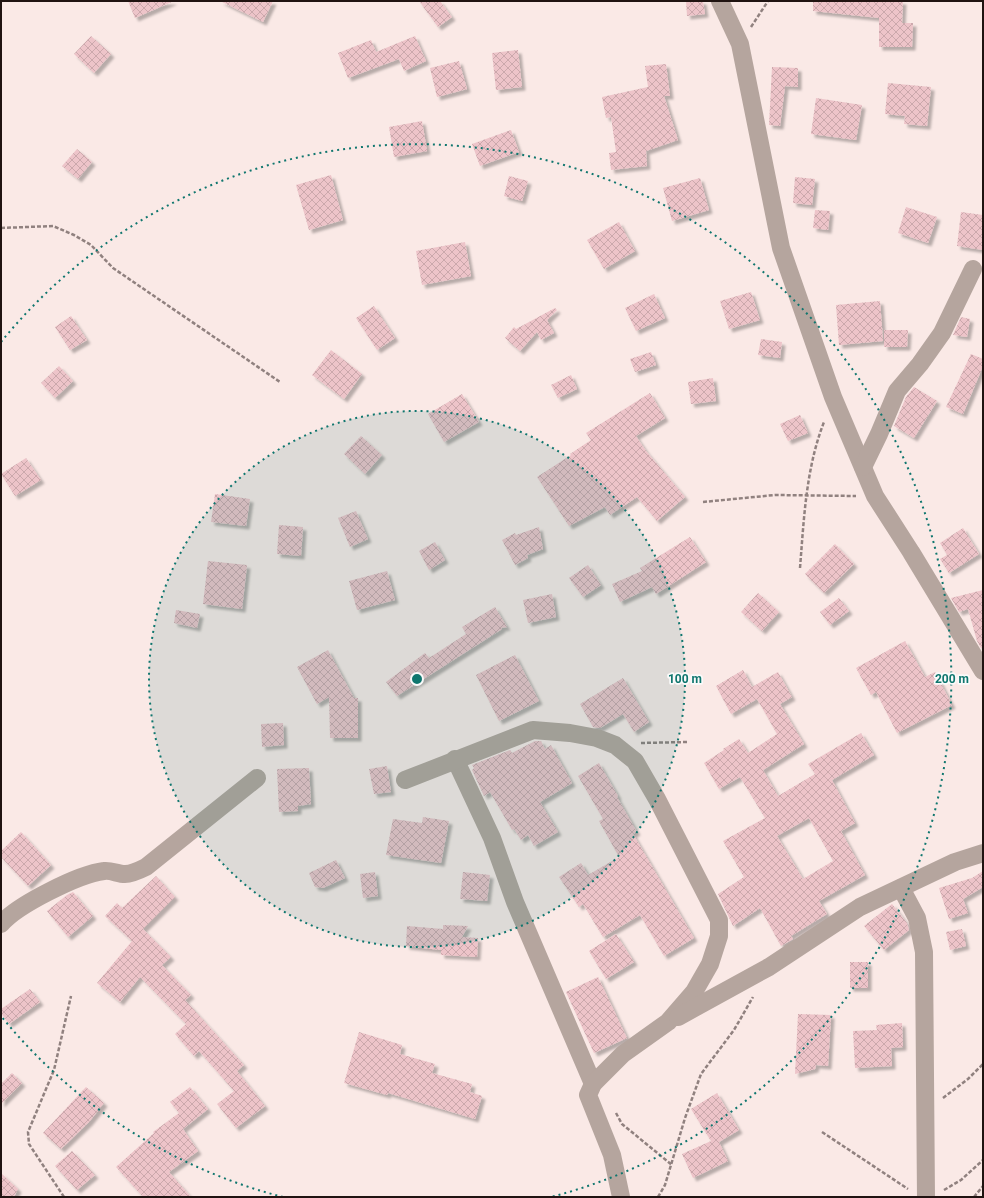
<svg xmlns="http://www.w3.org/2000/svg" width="984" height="1198" font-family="Roboto,sans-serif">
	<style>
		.building { fill: url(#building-cross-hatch); fill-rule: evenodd; filter: url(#shadow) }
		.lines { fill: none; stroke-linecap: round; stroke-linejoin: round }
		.path { stroke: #90817f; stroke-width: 2.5; stroke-dasharray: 4 2; stroke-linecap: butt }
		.minor { stroke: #b5a59e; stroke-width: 18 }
		.ring { fill: none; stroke: #0f766e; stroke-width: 2; stroke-dasharray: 2 4 }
		.centre { fill: #0f766e; stroke: #fafafa; stroke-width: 2 }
		.ring-label { font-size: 12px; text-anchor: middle; font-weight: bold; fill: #0f766e; stroke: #fafafa; stroke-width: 3.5; stroke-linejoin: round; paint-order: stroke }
	</style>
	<defs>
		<pattern id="building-cross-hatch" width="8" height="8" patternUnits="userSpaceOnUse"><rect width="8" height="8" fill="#edc4c9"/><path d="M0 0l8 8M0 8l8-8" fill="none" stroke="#cba8ac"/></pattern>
		<filter id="shadow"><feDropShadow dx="3.5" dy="3.5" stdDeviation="1" flood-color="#0004"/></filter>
	</defs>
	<rect width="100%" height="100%" fill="#fae9e6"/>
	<g class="building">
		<path d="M128,1H174L135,18Z"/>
		<path d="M220,1H273L263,22Z"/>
		<path d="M419,1H440L452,17L438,27Z"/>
		<path d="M686,1H703L705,14L687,16Z"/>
		<path d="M813,1H903L902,23H913L912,47H879V18L813,11Z"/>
		<path d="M91,36L111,54L94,73L74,54Z"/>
		<path d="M415,36L426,61L404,71L399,59L348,78L338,53L371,40L376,52Z"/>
		<path d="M518,50L522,87L496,90L492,53Z"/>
		<path d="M459,61L467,89L437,97L430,68Z"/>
		<path d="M666,64L670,96H664L678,140L646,151L647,166L611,170L609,153L616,152L611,117L606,118L602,97L648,87L645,66Z"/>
		<path d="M772,67L798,68V87L785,86L780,126L769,125Z"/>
		<path d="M888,83L931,87L927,126L904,124L905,116L885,114Z"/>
		<path d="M816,98L862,105L856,140L811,134Z"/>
		<path d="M422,121L427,151L394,157L389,127Z"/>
		<path d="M511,130L519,152L480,166L472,144Z"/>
		<path d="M77,149L92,162L78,179L62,166Z"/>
		<path d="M331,175L343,220L309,230L296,185Z"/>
		<path d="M509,176L528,181L522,201L504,196Z"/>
		<path d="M795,177L815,179L812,205L793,203Z"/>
		<path d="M700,178L709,210L672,221L663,188Z"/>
		<path d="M906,207L937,217L928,243L898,233Z"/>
		<path d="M815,210L830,211L828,230L813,228Z"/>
		<path d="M961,212L983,215V250L957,246Z"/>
		<path d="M619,222L635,251L604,269L587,240Z"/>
		<path d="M465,242L471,276L422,285L416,251Z"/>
		<path d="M751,292L760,320L729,329L720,301Z"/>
		<path d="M654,294L665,318L636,331L625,308Z"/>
		<path d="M880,301L883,341L839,345L836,305Z"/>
		<path d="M374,306L395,338L377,350L356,318Z"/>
		<path d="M555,308L557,310L547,320L554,333L541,340L537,332L520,351L505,338L514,327L516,329Z"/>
		<path d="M71,316L87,340L70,350L55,327Z"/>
		<path d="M961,317L970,319L967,337L953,335Z"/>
		<path d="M884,330H908L907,347H884Z"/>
		<path d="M761,339L782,342L780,358L758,355Z"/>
		<path d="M331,350L362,374L344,399L312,375Z"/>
		<path d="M651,352L656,365L635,372L630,359Z"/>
		<path d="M971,354L983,359V366L963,414L946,407Z"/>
		<path d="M59,366L73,381L55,398L41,383Z"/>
		<path d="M571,375L577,389L558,398L551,385Z"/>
		<path d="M713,378L716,401L691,404L688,382Z"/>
		<path d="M914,387L937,401L914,438L894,426L906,397Z"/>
		<path d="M650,393L665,418L636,436L646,451L685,497L657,521L637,497L610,515L605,507L569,526L537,477L571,455L570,454L591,440L586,433Z"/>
		<path d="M462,394L479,422L444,442L428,414Z"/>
		<path d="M800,415L808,433L788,441L780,424Z"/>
		<path d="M361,436L382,455L365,474L344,454Z"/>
		<path d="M26,458L41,480L15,496L1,474Z"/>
		<path d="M215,494L250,499L246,526L211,522Z"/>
		<path d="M356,511L368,539L350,547L338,518Z"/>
		<path d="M279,525L303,527L301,556L277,554Z"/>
		<path d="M539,527L543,549L527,555L528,558L515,565L502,540L515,533L516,535Z"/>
		<path d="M963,528L979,554L949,573L940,559L947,555L940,543Z"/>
		<path d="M690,537L706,562L656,594L652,587L620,602L612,584L642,571L640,568Z"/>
		<path d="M435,542L445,560L429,570L419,551Z"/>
		<path d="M835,544L854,564L824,593L805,574Z"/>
		<path d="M208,561L247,565L242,609L203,604Z"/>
		<path d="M588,565L601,585L583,597L569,578Z"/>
		<path d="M387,571L395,600L357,610L349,581Z"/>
		<path d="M983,590V647L981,648L977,641L968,609L959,612L951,598Z"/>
		<path d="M758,593L779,612L762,631L741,612Z"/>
		<path d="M552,594L556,617L528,623L523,600Z"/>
		<path d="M839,598L849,611L830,625L820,612Z"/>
		<path d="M495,607L507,627L501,628L502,629L397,696L386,682L425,653L429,658L466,634L462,627Z"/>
		<path d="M176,610L200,614L197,628L174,623Z"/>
		<path d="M905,641L925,677L935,672L952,705L897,733L876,692L871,695L856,668Z"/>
		<path d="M328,650L354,698H358V738H330L329,697L317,704L297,667Z"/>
		<path d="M515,655L539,701L499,721L476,675Z"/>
		<path d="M743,670L752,687L778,672L792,697L780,704L804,744L763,770L778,796L815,774L808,764L861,733L874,755L832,780L855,823L841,831L865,875L819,901L827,914L791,936L793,939L781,946L760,908L733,926L718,894L744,877L723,841L765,818L740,777L719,789L704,763L724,750L723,749L739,739L748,753L777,734L757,699L731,714L716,686ZM809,818L833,861L803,879L777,836Z"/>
		<path d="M623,678L649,722L634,732L623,714L600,728L593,727L580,704Z"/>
		<path d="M283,723L284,745L262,747L261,724Z"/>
		<path d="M535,741H541L545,749L551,745L572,783L540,802L558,832L534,846L528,835L521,840L514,829L512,830L490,792L484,796L472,770L474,768L472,765L510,750L512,753Z"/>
		<path d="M599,763L618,796L617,797L637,832L633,834L694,938L664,956L640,915L603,937L583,904L579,907L559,877L581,863L588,875L619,857L599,821L603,819L578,776Z"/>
		<path d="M387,766L391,792L374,794L369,769Z"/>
		<path d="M309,768L311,804L298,806V811L279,812L277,769Z"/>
		<path d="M423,817L449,821L441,863L386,855L393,819L422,823Z"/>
		<path d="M21,832L51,865L28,886L1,857V851Z"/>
		<path d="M336,860L345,878L323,888L315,887L309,873Z"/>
		<path d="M983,871V887L963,899L968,913L949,919L939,888L972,878Z"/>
		<path d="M375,872L378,896L363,898L360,874Z"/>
		<path d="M463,872L490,875L487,901L460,899Z"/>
		<path d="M156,876L175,897L143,929L171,957L162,965L191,995L185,1000L244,1065L237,1071L265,1106L236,1128L217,1104L234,1091L199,1051L194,1056L175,1034L186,1024L140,977L120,1002L97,983L132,941L105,916L117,903L122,908Z"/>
		<path d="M73,892L93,916L68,937L47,911L67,895Z"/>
		<path d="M892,904L907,923L909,930L884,950L864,926Z"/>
		<path d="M443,925L468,926L462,937L478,938L477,957L441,955V950L406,946L407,926L443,929Z"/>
		<path d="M962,929L966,946L950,950L946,932Z"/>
		<path d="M616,934L634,962L606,979L589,951Z"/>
		<rect x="850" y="962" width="18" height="26"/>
		<path d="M598,977L627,1038L594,1053L566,992Z"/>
		<path d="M30,989L40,1002L9,1024L1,1013V1009Z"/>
		<path d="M798,1014L831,1015L828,1066L816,1065L815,1069L795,1074Z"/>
		<path d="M902,1023L903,1047L891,1048L892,1066L855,1068L853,1031L877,1030L876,1025Z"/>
		<path d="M359,1032L402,1045L400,1054L435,1064L432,1073L472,1084L470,1092L482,1096L475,1119L388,1093L387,1095L344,1083Z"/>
		<path d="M12,1073L22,1083L1,1104V1084Z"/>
		<path d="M86,1087L104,1103L89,1122L61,1149L43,1133Z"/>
		<path d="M190,1087L208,1109L183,1129L198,1151L169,1172L191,1197H143L116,1167L154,1133L153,1132L179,1113L170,1102Z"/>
		<path d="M717,1093L739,1130L719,1142L728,1161L693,1178L682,1154L711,1141L691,1109Z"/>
		<path d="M72,1151L95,1175L77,1190L55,1166Z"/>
		<path d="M1,1173L18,1189L14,1197H1Z"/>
	</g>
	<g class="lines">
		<g class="path">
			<path d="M751,27L768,1"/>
			<path d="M1,228L53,226L74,235L91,245L113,268L280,382"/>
			<path d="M703,502L775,495L856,496"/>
			<path d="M800,568C804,518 806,468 824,422"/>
			<path d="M641,743L687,742"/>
			<path d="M943,1098L968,1079L983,1064"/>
			<path d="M616,1113L622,1124L672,1165"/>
			<path d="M822,1132L908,1189"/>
			<path d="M944,1190L961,1180L983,1160"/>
			<path d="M64,1197L29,1144L28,1132L54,1070L71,996"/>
			<path d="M658,1197L665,1185L685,1118L701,1074L734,1030L753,997"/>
			<path d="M974,1197L983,1186"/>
		</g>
		<g class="minor">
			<path d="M720,1L740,44L781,248L833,397L875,496L911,552L983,671"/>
			<path d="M863,467L879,434L897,391L920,364L942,333L973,269"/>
			<path d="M455,759L492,838L515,902L593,1084"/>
			<path d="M405,780L533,730L570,733L597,738L615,745L635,761L657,799L719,920V936L710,964L694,992L668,1022L623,1054L593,1084L588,1095L612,1155L621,1197"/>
			<path d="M901,888L917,918L924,952L926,1197"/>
			<path d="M1,924C17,905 79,874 104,871C111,870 118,874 125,874C132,874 140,870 146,867L257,778"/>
			<path d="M678,1017L769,967L860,907L955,862L983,853"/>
		</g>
	</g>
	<circle cx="417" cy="679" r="268" fill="#0f766e" fill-opacity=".12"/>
	<g class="ring">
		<circle cx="417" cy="679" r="268"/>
		<path d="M283 1197A535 535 0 0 1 1 1016M1 342A535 535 0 1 1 551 1197"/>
	</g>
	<circle cx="417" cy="679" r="6" class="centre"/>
	<g class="ring-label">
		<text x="685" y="683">100 m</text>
		<text x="952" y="683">200 m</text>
	</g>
	<rect width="984" height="1198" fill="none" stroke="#201311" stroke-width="4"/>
</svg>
